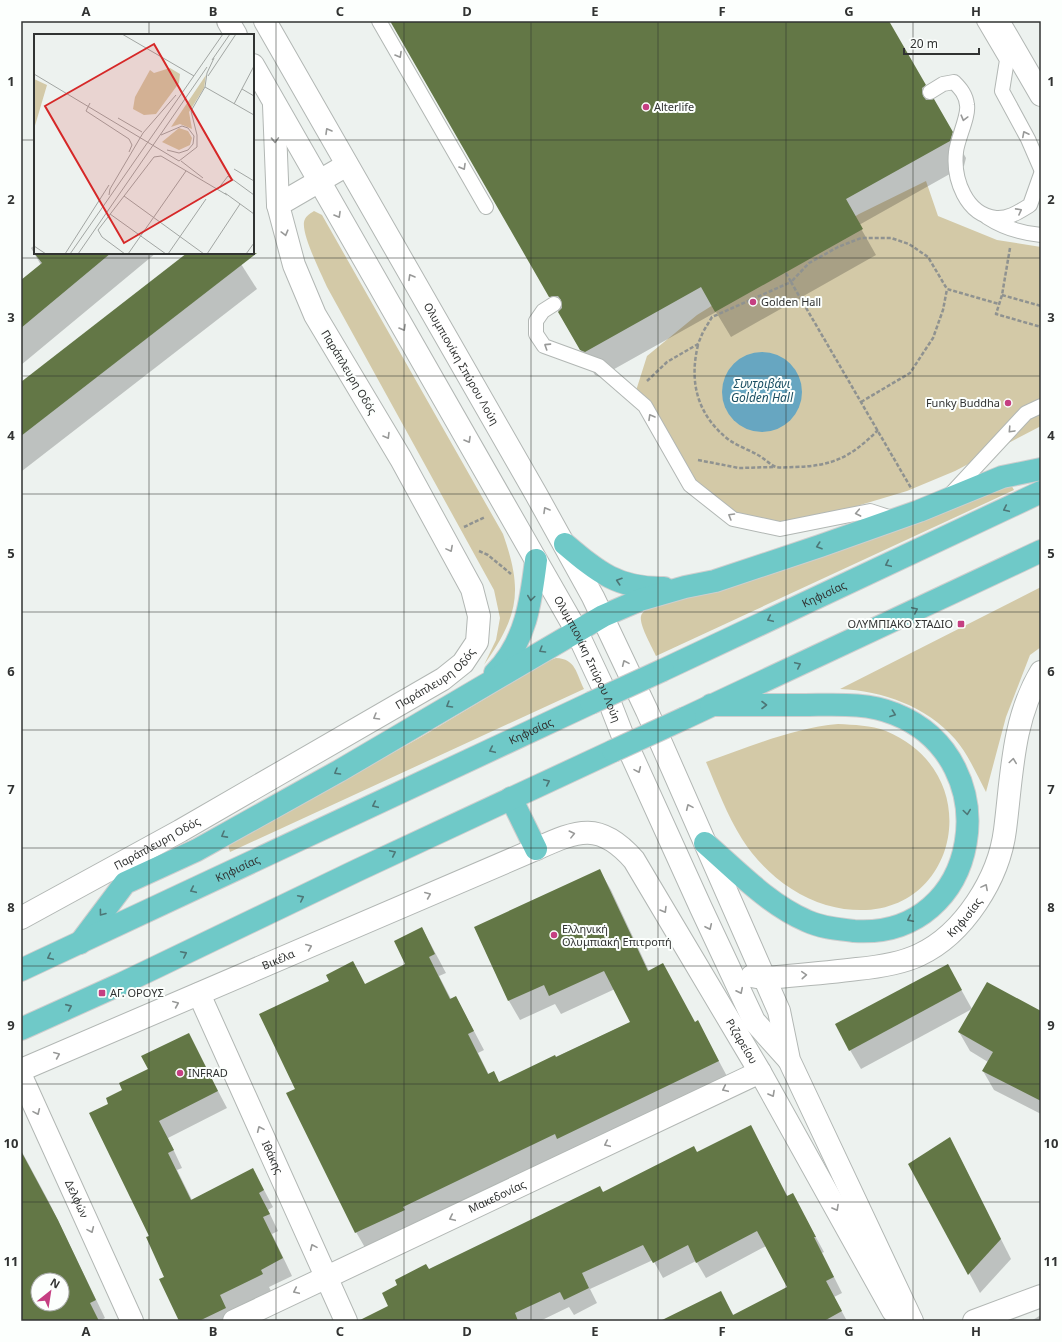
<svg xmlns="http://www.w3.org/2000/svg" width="1062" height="1342" font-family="'Noto Sans',sans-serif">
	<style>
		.green { fill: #d3c9a7 }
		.water { fill: #67a6c1 }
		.shadow { fill: #0003; fill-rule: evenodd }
		.building { fill: #637746; fill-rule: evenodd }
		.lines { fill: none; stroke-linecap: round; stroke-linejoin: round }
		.lane-casing { stroke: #b2b7b4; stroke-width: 16 }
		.street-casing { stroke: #b2b7b4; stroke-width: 24 }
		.secondary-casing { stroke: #b2b7b4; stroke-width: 24 }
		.primary-casing { stroke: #cecece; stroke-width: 24 }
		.path { stroke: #8f9290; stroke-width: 2.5; stroke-dasharray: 4 2; stroke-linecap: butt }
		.lane { stroke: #fff; stroke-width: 14 }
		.street { stroke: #fff; stroke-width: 22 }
		.secondary { stroke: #fff; stroke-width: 22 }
		.primary { stroke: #6fc9c8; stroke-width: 22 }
		.primary-bridge-casing { stroke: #cecece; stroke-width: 24; stroke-linecap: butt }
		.primary-bridge { stroke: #6fc9c8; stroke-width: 22 }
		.oneway { stroke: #989998 }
		.oneway2 { stroke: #4d7676 }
		.grid { fill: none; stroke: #313332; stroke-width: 1; stroke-opacity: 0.55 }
		.poi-dot { fill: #c53f82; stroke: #fcfffd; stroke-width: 1.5 }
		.labels { text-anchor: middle; stroke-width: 4; stroke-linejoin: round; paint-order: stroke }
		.poi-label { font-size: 11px; fill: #313332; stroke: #fcfffd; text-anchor: start }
		.street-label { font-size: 11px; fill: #313332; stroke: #fcfffd }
		.water-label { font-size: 12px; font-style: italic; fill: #1a4e62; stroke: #fcfffd }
		.inset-road { fill: none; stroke: #a2a6a3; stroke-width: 1 }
		.view { fill: #d62828; fill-opacity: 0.15; stroke: #d62828; stroke-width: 2 }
		.inset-edge { fill: none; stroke: #313332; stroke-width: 2 }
		.neatline { fill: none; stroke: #313332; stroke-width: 1.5 }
		.grid-label { font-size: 13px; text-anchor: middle; font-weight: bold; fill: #313332 }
	</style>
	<rect width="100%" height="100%" fill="#edf2ef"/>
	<g class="green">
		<path d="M926,181L938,216L997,240L1041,247V426L955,471L907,491L780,529L733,519L690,485L634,397L647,356L697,315L859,214Z"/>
		<path d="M314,211L322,215L503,534C523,591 519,615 484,665L496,640L500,618L494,590L327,287C321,273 302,236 304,222C305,217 309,214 314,211Z"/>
		<path d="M1010,483L1014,490L656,656C652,647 639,625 641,616C642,612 647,609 650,607Z"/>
		<path d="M1041,587V647L1030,655L1006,717L986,792C977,775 968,754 955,739C926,706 883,691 840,689Z"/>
		<path d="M556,658C576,659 576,673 584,689L230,852L228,845L421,737L548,661Z"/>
		<path d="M838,724C854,725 871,725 886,731C997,777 953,941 826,905C792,895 761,869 742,839C727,815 717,788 706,762C750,747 792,728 838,724Z"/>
	</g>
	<circle class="water" cx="762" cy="392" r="40"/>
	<g class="shadow">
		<path d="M391,21H888L966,158L964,166L859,225L876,255L731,337L716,312L600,377L595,375Z"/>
		<path d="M35,245V253H156L21,365V282L41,265L31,248Z"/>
		<path d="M189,253H234L257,289L22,471L21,384Z"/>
		<path d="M600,871L611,890L649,971L695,1023L698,1022L729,1080L367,1251L356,1232L296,1089L365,985L407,965L422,928L446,973L439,976L451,999L456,997L484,1050L478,1053L489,1075L500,1083L631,1022L615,989L561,1014L555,1004L520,1020L509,1001L475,928Z"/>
		<path d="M958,984L972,1009L861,1069L850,1050Z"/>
		<path d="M1041,1013V1114L994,1090L983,1071L988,1062L970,1051L959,1032Z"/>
		<path d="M188,1034L227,1108L168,1138L182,1168L177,1170L192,1200L253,1169L273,1207L268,1210L278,1231L272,1234L292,1276L269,1287L271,1291L233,1321H181L150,1236L110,1104Z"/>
		<path d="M750,1126L788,1197L801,1210L824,1252L822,1253L842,1293L834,1297L847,1321H663L721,1293L734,1316L789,1287L766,1246L706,1278L696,1261L663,1278L653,1260L590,1289L597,1303L574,1315L569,1307L540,1321H387L390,1306L429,1270L697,1153Z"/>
		<path d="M950,1138L1011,1259L980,1293L910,1164Z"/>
		<path d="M21,1150L49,1202L105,1318L99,1321H21ZM38,1280H62V1304H38Z"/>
		<path d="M1041,1315V1321H1031Z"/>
	</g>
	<g class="building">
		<path d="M390,21H889L926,85L922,88L923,96L926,100L934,99L953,132L950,141L846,199L863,229L715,312L701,287L585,352L580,350L558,312L562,308L561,300L558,296L549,297Z"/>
		<path d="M34,253H111L21,328V280L42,263Z"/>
		<path d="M187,253H257L21,436V382Z"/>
		<path d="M600,869L648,971L663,963L695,1022L698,1020L719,1061L557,1139L555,1134L403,1207L405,1210L355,1233L286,1093L295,1089L259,1014L329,981L326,975L353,961L365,984L405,964L394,941L422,927L435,954L429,957L450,999L456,996L474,1031L468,1034L488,1074L494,1071L499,1082L555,1055L556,1057L630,1022L604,971L549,996L544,985L508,1001L474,927Z"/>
		<path d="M948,964L962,990L849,1051L835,1024Z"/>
		<path d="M987,982L1041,1011V1101L982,1071L993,1052L958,1032Z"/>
		<path d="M189,1033L218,1091L159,1121L174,1150L168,1153L191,1200L253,1168L264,1190L259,1193L270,1214L263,1217L283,1258L261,1270L263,1274L220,1295L226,1308L199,1321H179L159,1279L164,1277L146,1237L149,1236L89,1113L108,1104L106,1098L122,1090L119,1083L148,1069L141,1056Z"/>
		<path d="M751,1125L787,1196L793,1193L816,1237H814L834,1277L826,1281L842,1311L824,1321H660L721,1291L733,1315L787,1287L757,1231L696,1263L688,1245L653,1263L643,1245L582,1273L589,1288L564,1300L560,1292L515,1313L518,1321H358L388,1306L382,1293L397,1285L395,1280L426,1264L429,1269L600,1186L603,1192L694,1146L697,1152Z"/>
		<path d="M950,1137L1001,1239L968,1275L908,1164Z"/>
		<path d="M21,1151L58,1220L96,1300L90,1303L99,1321H21ZM38,1280H62V1304H38Z"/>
	</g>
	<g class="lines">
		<g class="lane-casing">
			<g id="lane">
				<path d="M379,21L486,207"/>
				<path d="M984,21L1007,60L1002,91L1028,139L1041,169"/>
				<path d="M930,92L943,84L954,82C961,89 966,95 967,105C969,116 957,140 956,152C953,179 966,215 996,218C1009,219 1020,211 1030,205L1041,174"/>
				<path d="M987,217C1004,228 1020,233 1041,235"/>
				<path d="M554,304L543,311L536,321V334L544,346L599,366L645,406L690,485L733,519L780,529L870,511L895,519"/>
				<path d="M949,496L1026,413L1041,406"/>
			</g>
		</g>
		<g class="street-casing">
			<g id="street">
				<path d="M998,21L1041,95"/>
				<path id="s1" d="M199,994L346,1321"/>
				<path id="s2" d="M21,1070L536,849"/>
				<path id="s3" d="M21,1076L132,1321"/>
				<path id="s4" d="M234,1321L760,1072"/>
				<path d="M974,1321L1041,1296"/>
			</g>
		</g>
		<g class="secondary-casing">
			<g id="secondary">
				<path d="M228,21L236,35"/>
				<path id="s5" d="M265,21L536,494L593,597L647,711L779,1011L789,1060L912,1321"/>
				<path id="s6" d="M253,65L576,630L608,698L622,734L701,908L754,1021L788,1059"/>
				<path d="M274,105L278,205"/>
				<path id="s7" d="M536,849C578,830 600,821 634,860L760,1072L893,1311"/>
				<path id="s8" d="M21,918L180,831L443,679L463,663L477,642L479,616L472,589L401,459L315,315L294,265L278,205L347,165"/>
				<path id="s9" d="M752,976C764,979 777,977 788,976C811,974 834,972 857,969C878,967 900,964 919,955C964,934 999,878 1005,830C1012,776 1012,720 1041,672"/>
			</g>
		</g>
		<g class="primary-casing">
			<g id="primary">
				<path d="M565,544C598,572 618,589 664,588"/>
				<path id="s10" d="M663,670L1041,492"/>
				<path d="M495,673C526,642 531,601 536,560"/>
				<path d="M685,718L1041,551"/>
				<path d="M511,798L536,849"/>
				<path d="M705,843C737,871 768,904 807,921C822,928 838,929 854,931C982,940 1010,760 895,714C866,702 833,705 803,705C773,705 742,705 711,705"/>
				<path d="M80,943L125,883L197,850L339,771L603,616L640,600L685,587L715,581L820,546L919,511L1002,477L1041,469"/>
				<path id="s11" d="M21,970L591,703"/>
				<path d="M21,1029L123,983L358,870L613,751"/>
			</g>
		</g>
		<g class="path">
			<path d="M1010,248L1002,295L996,314L1041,327"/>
			<path d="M786,273L791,282L809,263L838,247L861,238H891L909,244L928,257L947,289L999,304"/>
			<path d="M1002,295L1041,306"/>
			<path d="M698,345C689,382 697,415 729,440C738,446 749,450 758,455C764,458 770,465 776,467C782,468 789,467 795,467C833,466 851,457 878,430"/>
			<path d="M647,381L667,362L698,344L703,332L712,317L791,282L911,488"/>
			<path d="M861,402L910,373L933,338L943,310L947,289"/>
			<path d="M698,460L739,468L774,467"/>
			<path d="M464,527L485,517"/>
			<path d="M479,551L488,555L511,574"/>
		</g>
		<use href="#lane" class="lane"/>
		<use href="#street" class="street"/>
		<use href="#secondary" class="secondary"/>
		<use href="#primary" class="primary"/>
		<g class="primary-bridge-casing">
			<g id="primary-bridge">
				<path d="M591,703L663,670"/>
				<path d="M613,751L685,718"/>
			</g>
		</g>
		<use href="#primary-bridge" class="primary-bridge"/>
	</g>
	<defs><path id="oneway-chevron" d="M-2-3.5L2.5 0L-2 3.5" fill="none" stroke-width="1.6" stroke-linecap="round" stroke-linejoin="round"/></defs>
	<g class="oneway">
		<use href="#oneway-chevron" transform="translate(399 55) rotate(60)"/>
		<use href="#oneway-chevron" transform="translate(964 118) rotate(105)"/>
		<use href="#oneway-chevron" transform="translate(328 131) rotate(-120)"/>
		<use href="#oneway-chevron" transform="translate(1025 134) rotate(-117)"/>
		<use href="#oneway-chevron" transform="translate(275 140) rotate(88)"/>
		<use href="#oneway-chevron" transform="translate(463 167) rotate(60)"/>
		<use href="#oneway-chevron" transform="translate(1019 211) rotate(-28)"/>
		<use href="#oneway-chevron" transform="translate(338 215) rotate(60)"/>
		<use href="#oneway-chevron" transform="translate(285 233) rotate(75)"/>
		<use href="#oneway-chevron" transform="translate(411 277) rotate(-120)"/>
		<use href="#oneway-chevron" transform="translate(403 328) rotate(60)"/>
		<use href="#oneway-chevron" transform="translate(547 346) rotate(-147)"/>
		<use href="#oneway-chevron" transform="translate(651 417) rotate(-120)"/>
		<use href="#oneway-chevron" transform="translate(1011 430) rotate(133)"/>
		<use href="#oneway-chevron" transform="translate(387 436) rotate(59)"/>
		<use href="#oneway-chevron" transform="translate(468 440) rotate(60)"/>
		<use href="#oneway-chevron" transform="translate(546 510) rotate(-120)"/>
		<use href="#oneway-chevron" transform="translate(858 513) rotate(169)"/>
		<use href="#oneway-chevron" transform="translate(731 516) rotate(-149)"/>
		<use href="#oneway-chevron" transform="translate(450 549) rotate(62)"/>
		<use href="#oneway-chevron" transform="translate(625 663) rotate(-114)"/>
		<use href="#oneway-chevron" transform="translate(376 717) rotate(150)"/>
		<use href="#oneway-chevron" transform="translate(1013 761) rotate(-82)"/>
		<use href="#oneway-chevron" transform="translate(638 770) rotate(66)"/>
		<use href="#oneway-chevron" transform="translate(689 807) rotate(-114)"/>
		<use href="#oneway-chevron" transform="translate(572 834) rotate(-14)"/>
		<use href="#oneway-chevron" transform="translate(985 887) rotate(-62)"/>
		<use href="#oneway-chevron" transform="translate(428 895) rotate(-23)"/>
		<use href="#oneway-chevron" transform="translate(664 910) rotate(59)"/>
		<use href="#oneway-chevron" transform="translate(709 927) rotate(65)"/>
		<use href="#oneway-chevron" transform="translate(309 947) rotate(-23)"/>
		<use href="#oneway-chevron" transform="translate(804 975) rotate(-4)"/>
		<use href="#oneway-chevron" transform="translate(740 991) rotate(64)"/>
		<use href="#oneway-chevron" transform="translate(176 1004) rotate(-23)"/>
		<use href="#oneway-chevron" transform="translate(57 1055) rotate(-23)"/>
		<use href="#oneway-chevron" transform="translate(725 1089) rotate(155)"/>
		<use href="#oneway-chevron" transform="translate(772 1094) rotate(61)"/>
		<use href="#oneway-chevron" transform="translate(37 1112) rotate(66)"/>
		<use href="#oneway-chevron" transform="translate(260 1129) rotate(-114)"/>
		<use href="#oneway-chevron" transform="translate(607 1144) rotate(155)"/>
		<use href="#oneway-chevron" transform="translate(836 1208) rotate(61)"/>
		<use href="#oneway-chevron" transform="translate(452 1218) rotate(155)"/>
		<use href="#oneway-chevron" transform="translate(91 1230) rotate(66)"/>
		<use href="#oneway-chevron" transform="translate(313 1247) rotate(-114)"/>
		<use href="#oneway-chevron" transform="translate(296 1291) rotate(155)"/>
	</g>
	<g class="oneway2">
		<use href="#oneway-chevron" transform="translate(1006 509) rotate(155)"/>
		<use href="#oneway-chevron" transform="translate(819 546) rotate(161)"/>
		<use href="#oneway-chevron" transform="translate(888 564) rotate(155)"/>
		<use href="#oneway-chevron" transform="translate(619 581) rotate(-162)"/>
		<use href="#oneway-chevron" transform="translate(531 598) rotate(98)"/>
		<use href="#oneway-chevron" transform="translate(915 610) rotate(-25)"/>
		<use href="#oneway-chevron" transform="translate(770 619) rotate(155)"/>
		<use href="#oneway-chevron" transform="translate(542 650) rotate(149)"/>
		<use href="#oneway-chevron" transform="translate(798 665) rotate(-25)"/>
		<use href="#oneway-chevron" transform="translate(449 705) rotate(149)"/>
		<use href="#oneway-chevron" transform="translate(764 705)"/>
		<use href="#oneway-chevron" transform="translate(893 714) rotate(20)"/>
		<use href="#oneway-chevron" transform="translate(492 750) rotate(155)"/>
		<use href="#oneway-chevron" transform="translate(337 772) rotate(150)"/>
		<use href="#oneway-chevron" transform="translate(547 782) rotate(-25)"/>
		<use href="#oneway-chevron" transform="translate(375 805) rotate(155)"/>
		<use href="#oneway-chevron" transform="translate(967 812) rotate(82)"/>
		<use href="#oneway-chevron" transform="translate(224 835) rotate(151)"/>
		<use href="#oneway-chevron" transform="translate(393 853) rotate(-25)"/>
		<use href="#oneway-chevron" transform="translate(193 890) rotate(155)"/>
		<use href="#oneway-chevron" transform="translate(301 898) rotate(-26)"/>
		<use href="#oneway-chevron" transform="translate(102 913) rotate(127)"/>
		<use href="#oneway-chevron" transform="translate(910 919) rotate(153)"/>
		<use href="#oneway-chevron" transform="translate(184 954) rotate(-26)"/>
		<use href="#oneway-chevron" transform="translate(50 957) rotate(155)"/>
		<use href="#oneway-chevron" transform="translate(69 1007) rotate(-24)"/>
	</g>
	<path class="grid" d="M149,21V35M276,21V1321M404,21V1321M531,21V1321M658,21V1321M786,21V1321M913,21V1321M21,140H35M253,140H1041M149,253V1321M21,258H1041M21,376H1041M21,494H1041M21,612H1041M21,730H1041M21,848H1041M21,966H1041M21,1084H1041M21,1202H1041"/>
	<g class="poi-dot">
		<circle cx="646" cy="107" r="4"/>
		<circle cx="753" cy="302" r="4"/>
		<circle cx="1008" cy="403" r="4"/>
		<rect x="957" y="620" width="8" height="8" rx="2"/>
		<circle cx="554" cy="935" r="4"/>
		<rect x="98" y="989" width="8" height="8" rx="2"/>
		<circle cx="180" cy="1073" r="4"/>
	</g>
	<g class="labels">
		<g class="poi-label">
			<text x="654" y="111">Alterlife</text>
			<text x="761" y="306">Golden Hall</text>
			<text x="1000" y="407" text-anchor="end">Funky Buddha</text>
			<text x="953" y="628" text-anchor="end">ΟΛΥΜΠΙΑΚΟ ΣΤΑΔΙΟ</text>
			<text x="562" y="933">Ελληνική<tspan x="562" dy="13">Ολυμπιακή Επιτροπή</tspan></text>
			<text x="110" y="997">ΑΓ. ΟΡΟΥΣ</text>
			<text x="188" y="1077">INFRAD</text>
		</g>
		<g class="street-label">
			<text dy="4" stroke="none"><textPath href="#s5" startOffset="395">Ολυμπιονίκη Σπύρου Λούη</textPath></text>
			<text transform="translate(349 372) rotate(59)" y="4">Παράπλευρη Οδός</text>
			<text dy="4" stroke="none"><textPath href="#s10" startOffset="178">Κηφισίας</textPath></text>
			<text dy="4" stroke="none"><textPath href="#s6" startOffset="682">Ολυμπιονίκη Σπύρου Λούη</textPath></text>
			<text dy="4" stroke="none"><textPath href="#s8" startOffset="479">Παράπλευρη Οδός</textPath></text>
			<text dy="4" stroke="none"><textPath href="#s11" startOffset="563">Κηφισίας</textPath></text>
			<text dy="4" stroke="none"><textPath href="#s8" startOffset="155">Παράπλευρη Οδός</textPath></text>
			<text dy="4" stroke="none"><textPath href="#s11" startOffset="239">Κηφισίας</textPath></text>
			<text dy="4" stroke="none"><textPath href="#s9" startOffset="229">Κηφισίας</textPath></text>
			<text dy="4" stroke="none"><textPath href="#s2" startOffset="280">Βικέλα</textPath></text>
			<text dy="4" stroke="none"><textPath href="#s7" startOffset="321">Ριζαρείου</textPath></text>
			<text dy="4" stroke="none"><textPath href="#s1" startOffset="179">Ιθάκης</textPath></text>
			<text dy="4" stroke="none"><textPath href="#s4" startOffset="291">Μακεδονίας</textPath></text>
			<text dy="4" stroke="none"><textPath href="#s3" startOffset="135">Δελφών</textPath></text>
		</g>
		<g class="water-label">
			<text x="762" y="388">Συντριβάνι<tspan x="762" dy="14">Golden Hall</tspan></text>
		</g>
	</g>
	<g transform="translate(34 34)">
		<rect width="220" height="220" fill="#edf2ef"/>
		<path d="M136,34L146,40L145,49L122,80L110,81L99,75L101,63L116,36L120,39ZM172,41L170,54L155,78L158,95L146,90L137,93ZM0,45L13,51L0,95ZM145,94L154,97L158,104L156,111L145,116L128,108Z" fill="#d3c9a7"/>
		<path class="inset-road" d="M88,0L160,42M178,26L196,0M0,40L145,127L163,113V101L157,77L171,53L173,39L180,24M174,42L202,0M171,53L220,81M208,55L220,62M56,69L52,77L95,105L98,111L95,118M200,70L220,32M84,84L108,98M127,101L148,92L154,94L160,102L159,110L154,116L145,119L133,116M147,127L169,144M200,135L220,147M184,155L194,142L220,161M191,159L220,180M75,161L76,155L109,99L142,61M90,162L170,220M76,180L132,220M0,212L12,220M31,220L75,151M36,220L189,0M44,220L173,33M91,220L68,203L64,196L120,123L127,122L193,161M94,220L152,137M134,220L172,165M173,220L206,170M212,220L220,209"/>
		<path class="view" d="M120,10L198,146L90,209L11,72Z"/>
		<rect width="220" height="220" class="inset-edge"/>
	</g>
	<rect width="1062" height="1342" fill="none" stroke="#fcfffd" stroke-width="44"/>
	<g transform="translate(50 1292) rotate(30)"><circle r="19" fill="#fcfffd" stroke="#abadac"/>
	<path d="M0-3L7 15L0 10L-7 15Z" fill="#c53f82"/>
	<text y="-6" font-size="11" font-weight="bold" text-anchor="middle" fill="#313332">N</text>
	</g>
	<path d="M904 48v6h75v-6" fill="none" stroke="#313332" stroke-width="2"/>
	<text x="910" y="48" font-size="12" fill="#313332" stroke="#fcfffd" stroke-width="3" paint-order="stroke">20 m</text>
	<rect x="22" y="22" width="1018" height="1298" class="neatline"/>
	<g class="grid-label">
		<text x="86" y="16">A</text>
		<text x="213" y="16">B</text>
		<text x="340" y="16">C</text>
		<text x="467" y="16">D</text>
		<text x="595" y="16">E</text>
		<text x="722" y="16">F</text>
		<text x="849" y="16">G</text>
		<text x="976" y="16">H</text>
		<text x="11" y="86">1</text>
		<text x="1051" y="86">1</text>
		<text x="11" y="204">2</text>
		<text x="1051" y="204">2</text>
		<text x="11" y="322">3</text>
		<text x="1051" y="322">3</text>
		<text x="11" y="440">4</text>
		<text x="1051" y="440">4</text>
		<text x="11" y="558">5</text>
		<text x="1051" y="558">5</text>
		<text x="11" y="676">6</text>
		<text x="1051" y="676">6</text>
		<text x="11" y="794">7</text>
		<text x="1051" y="794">7</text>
		<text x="11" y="912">8</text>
		<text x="1051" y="912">8</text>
		<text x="11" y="1030">9</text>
		<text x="1051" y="1030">9</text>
		<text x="11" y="1148">10</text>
		<text x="1051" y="1148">10</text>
		<text x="11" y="1266">11</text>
		<text x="1051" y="1266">11</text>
		<text x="86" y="1336">A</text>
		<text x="213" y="1336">B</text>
		<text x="340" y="1336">C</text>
		<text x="467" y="1336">D</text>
		<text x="595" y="1336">E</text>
		<text x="722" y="1336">F</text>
		<text x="849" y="1336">G</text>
		<text x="976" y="1336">H</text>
	</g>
</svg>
